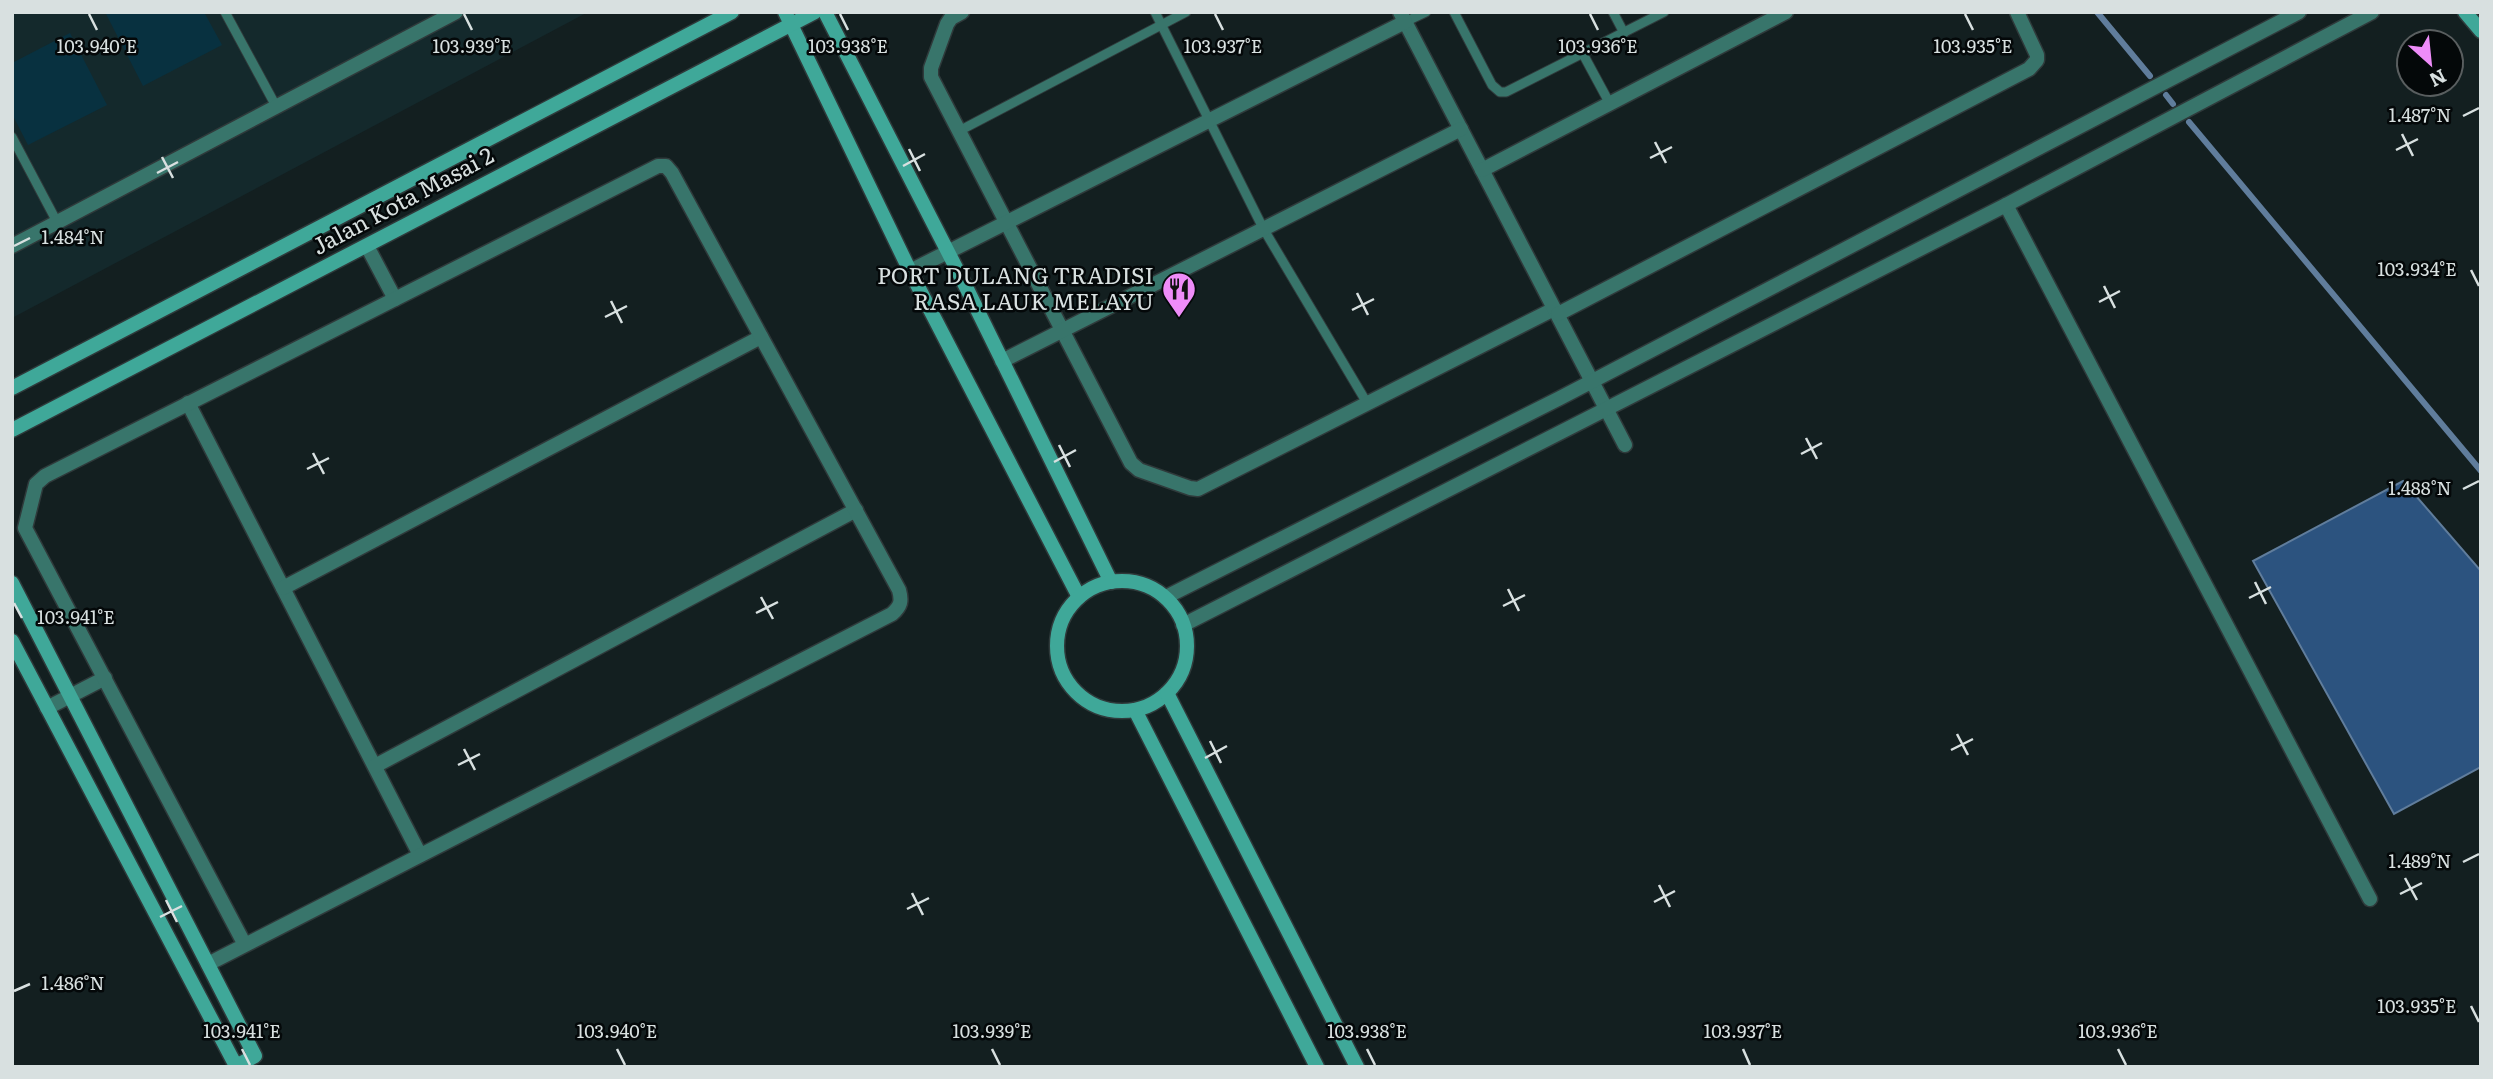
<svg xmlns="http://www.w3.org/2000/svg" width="2493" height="1079" font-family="Literata,serif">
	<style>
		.built { fill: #14292c }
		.water { fill: #2c537f; stroke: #607d9c; stroke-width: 2 }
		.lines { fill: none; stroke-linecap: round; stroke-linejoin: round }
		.stream { stroke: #607d9c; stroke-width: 6 }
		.building { fill: #083140 }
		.lane-casing { stroke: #2f3a3b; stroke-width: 11 }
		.street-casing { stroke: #2f3a3b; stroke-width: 17 }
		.secondary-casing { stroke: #2f3a3b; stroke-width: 17 }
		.lane { stroke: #38756b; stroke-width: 9 }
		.street { stroke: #38756b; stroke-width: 14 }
		.secondary { stroke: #3fa899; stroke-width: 14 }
		.ticks { fill: none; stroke: #d8e0e0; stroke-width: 2.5 }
		.labels { text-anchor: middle; stroke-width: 5; stroke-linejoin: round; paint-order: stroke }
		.street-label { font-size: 23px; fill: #d8e0e0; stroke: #040809 }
		.poi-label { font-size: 23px; fill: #d8e0e0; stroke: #040809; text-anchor: end }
		.ticks-label { font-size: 18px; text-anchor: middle; fill: #d8e0e0; stroke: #040809; stroke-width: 5; stroke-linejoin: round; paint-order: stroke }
	</style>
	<rect width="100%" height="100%" fill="#131f20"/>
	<path class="built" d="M12,12H588L12,318Z"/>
	<path class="water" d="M2403,481L2481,571V767L2394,814L2253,561Z"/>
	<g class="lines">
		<g class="stream">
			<path d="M2097,12L2150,76"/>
			<path d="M2166,95L2173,104"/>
			<path d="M2189,122L2481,471"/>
		</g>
	</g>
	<g class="building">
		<path d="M105,12H204L222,45L143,86Z"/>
		<path d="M70,33L107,105L28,145L12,114V63Z"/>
	</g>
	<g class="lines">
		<g class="lane-casing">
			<g id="lane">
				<path d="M225,12L277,108"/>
				<path d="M1155,12L1263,228L1367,403"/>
				<path d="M1454,12L1492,85L1500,92H1506L1664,12"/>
				<path d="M1613,12L1624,33"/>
				<path d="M1405,22L1426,12"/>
				<path d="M1583,54L1610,104"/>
				<path d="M959,131L1186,12"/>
				<path d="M12,137L57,222"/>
			</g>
		</g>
		<g class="street-casing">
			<g id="street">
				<path d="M962,12L951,18L947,24L931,68V77L1131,463L1139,470L1190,488L1198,489L1554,309"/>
				<path d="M1400,12L1625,445"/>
				<path d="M1482,170L1786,12"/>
				<path d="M2006,205L2370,899"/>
				<path d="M12,246L456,12"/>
				<path d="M367,246L395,299"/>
				<path d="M910,271L1405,22"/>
				<path d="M1558,314L2029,69L2037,60V55L2017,12"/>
				<path d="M1002,361L1461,129"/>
				<path d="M188,403L420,855"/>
				<path d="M283,588L761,337"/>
				<path d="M1166,597L1560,398L2299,12"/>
				<path d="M1183,625L2006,205L2372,12"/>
				<path d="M47,708L105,678"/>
				<path d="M375,766L856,510"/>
				<path d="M208,964L892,614C901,606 902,601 899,590L672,173L666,166H658L45,476L36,484L25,528L245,945"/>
			</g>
		</g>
		<g class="secondary-casing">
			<g id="secondary">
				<path d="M785,12L910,271L1079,597"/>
				<path d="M825,12L968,291L1111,582"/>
				<path d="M2465,12L2481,31"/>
				<path d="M12,388L732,12"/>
				<path d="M12,430L815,12"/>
				<circle cx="1122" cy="646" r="65"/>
				<path d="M12,583L255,1056L236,1066L12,641"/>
				<path d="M1167,693L1357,1067"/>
				<path d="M1135,710L1317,1067"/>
			</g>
		</g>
		<use href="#lane" class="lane"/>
		<use href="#street" class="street"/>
		<use href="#secondary" class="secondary"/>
	</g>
	<path class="ticks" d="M89,14L97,30M464,14L472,30M840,14L848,30M1215,14L1223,30M1590,14L1598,30M1965,14L1973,30M2463,116L2479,108M2402,134L2413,156M1655,142L1666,163M909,149L920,171M2396,150L2418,139M162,157L173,178M1650,158L1672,147M903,166L925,154M157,173L178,162M14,246L30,238M2471,270L2479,286M2104,286L2115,308M1357,293L1368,315M611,301L622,323M2099,302L2120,291M1352,310L1374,299M605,317L627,306M1806,438L1817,459M1059,445L1070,467M313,453L324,474M1801,454L1822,443M1054,462L1076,450M307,469L329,458M2463,489L2479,481M2255,582L2266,604M1508,589L1519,611M761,597L773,619M2249,598L2271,587M14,603L22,618M1503,606L1525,595M756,613L778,602M1957,734L1968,755M1210,741L1221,763M464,749L475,770M1951,750L1973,739M1205,758L1227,746M458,765L480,754M2463,862L2479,854M2405,878L2417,900M1659,885L1670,907M912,893L923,915M2400,894L2422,883M166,900L177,922M1654,902L1675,891M907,909L929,898M160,917L182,906M14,991L30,984M2471,1006L2479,1022M242,1049L250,1065M617,1049L625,1065M992,1049L1000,1065M1367,1049L1375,1065M1743,1049L1750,1065M2118,1049L2126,1065"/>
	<defs>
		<g id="restaurant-pin" transform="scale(1.75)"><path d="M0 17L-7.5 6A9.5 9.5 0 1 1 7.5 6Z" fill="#ee8cf8" stroke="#040809"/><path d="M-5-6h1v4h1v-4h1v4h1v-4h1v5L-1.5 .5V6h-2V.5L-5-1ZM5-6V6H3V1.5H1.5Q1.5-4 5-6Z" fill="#111"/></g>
	</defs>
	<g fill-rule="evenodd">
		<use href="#restaurant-pin" x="1179" y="289"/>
	</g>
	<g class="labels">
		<g class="street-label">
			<text transform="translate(403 201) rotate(-28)" y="8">Jalan Kota Masai 2</text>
		</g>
		<g class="poi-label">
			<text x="1154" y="284">PORT DULANG TRADISI<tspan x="1154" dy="26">RASA LAUK MELAYU</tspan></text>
		</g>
	</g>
	<g class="ticks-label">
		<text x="1973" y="53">103.935°E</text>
		<text x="97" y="53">103.940°E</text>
		<text x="472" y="53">103.939°E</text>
		<text x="848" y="53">103.938°E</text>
		<text x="1223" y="53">103.937°E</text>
		<text x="1598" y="53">103.936°E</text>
		<text x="2420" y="122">1.487°N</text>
		<text x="73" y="244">1.484°N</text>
		<text x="2417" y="276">103.934°E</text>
		<text x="2420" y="495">1.488°N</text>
		<text x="76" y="624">103.941°E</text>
		<text x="2420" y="868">1.489°N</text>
		<text x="73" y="990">1.486°N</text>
		<text x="2417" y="1013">103.935°E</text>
		<text x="242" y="1038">103.941°E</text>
		<text x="617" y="1038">103.940°E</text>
		<text x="992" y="1038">103.939°E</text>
		<text x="1367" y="1038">103.938°E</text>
		<text x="1743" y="1038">103.937°E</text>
		<text x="2118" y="1038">103.936°E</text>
	</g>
	<rect width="2493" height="1079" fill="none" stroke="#d8e0e0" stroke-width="28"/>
	<g transform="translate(2430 63) rotate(153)"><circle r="33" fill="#040809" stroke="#595e5f" stroke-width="2"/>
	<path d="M0-5L12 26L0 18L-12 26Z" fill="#ee8cf8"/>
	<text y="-10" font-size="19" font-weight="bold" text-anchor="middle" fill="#d8e0e0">N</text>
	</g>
</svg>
